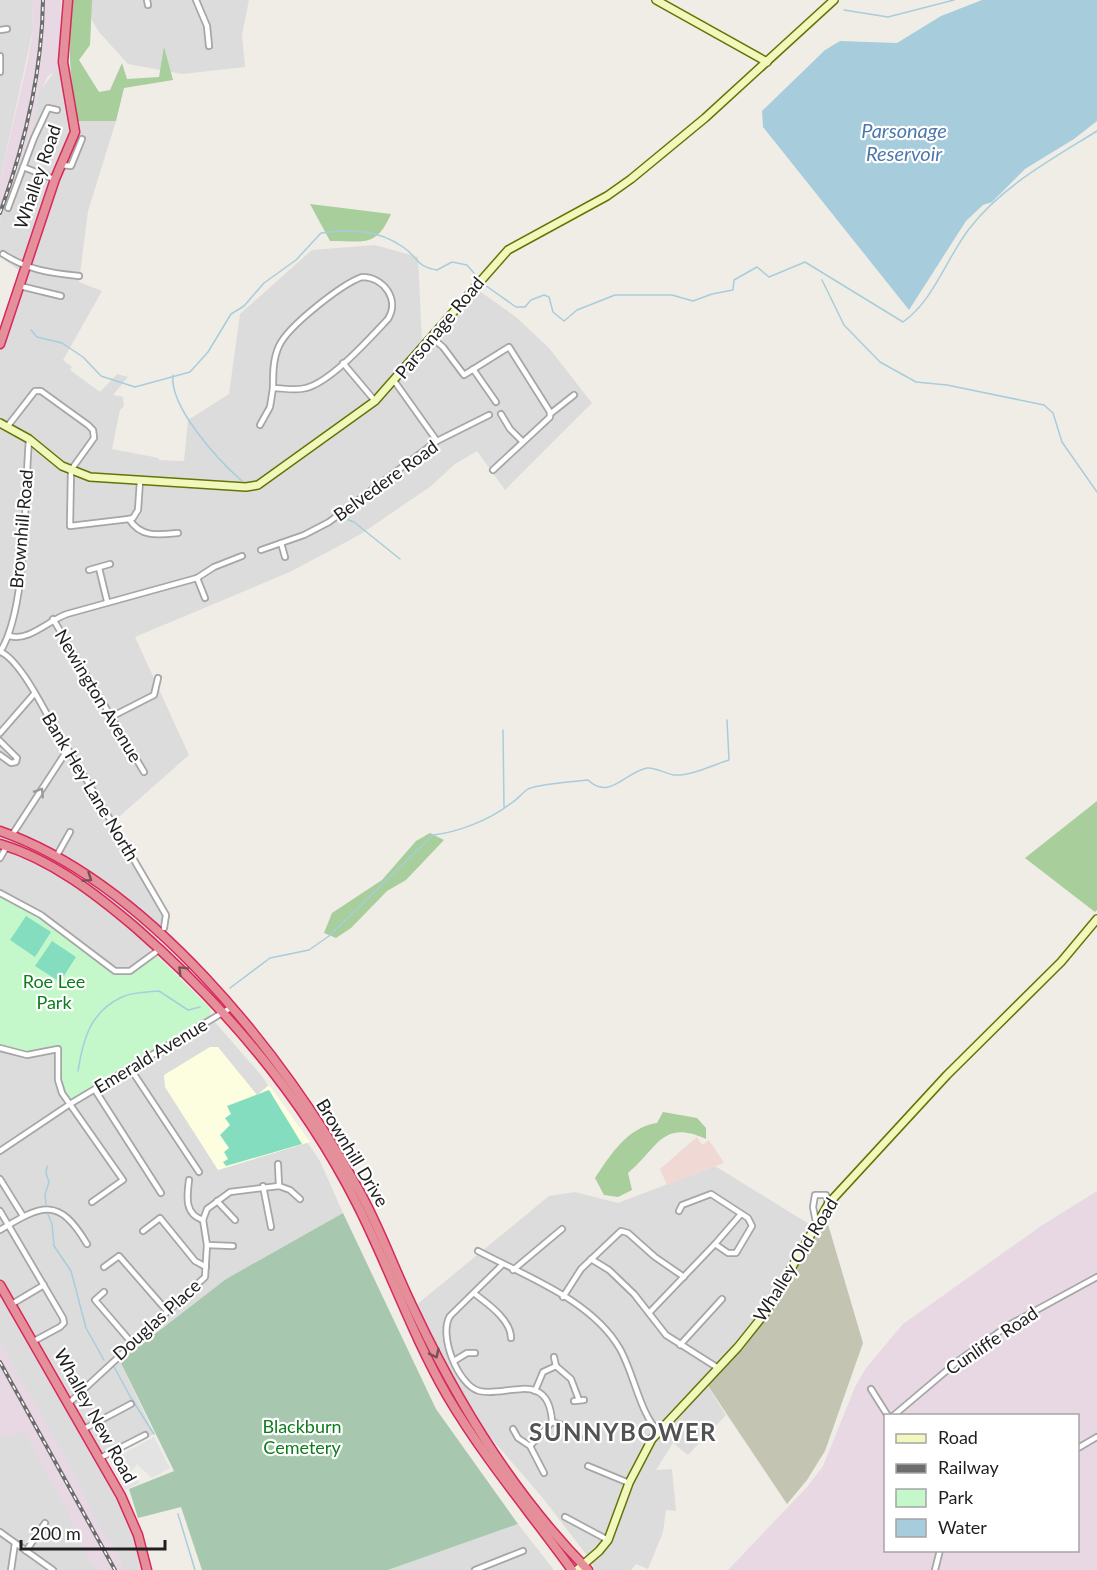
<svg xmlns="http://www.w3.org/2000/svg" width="1097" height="1570" font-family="Lato,sans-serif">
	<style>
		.residential { fill: #dddcdc }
		.commercial { fill: #f0d8d5 }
		.industrial { fill: #e8d8e4; fill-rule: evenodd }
		.education { fill: #fdfee0 }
		.construction { fill: #c3c4b1 }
		.forest { fill: #a7ce9b }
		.cemetery { fill: #a7c8ae }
		.park { fill: #c4f8cb }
		.pitch { fill: #85ddbf }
		.parking { fill: #e3e3e3 }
		.water { fill: #a7cddc }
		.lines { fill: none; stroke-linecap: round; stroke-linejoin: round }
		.stream { stroke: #a7cddc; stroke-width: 1.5 }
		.street-casing { stroke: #a6a6a6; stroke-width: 8 }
		.secondary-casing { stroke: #637507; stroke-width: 10 }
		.highway-casing { stroke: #d7295c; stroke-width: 11 }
		.street { stroke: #fff; stroke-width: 4.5 }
		.secondary { stroke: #f2f8bb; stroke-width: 7 }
		.highway { stroke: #e58f9b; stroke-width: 8 }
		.rail-casing { stroke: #6d6d6d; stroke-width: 4 }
		.rail { stroke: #fff; stroke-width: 1.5; stroke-dasharray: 4.5; stroke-linecap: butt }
		.oneway { stroke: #9a9a9a }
		.oneway2 { stroke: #785157 }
		.labels { text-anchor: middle; stroke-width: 4.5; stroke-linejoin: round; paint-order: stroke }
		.street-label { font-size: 18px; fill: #1f1f1f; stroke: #fff }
		.park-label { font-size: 18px; fill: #0e7c1d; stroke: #fff }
		.water-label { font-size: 20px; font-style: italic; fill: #4d78ad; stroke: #fff }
		.district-label { font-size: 24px; font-weight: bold; letter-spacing: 1.5px; fill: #525252; stroke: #fff }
	</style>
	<rect width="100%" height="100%" fill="#f0ede6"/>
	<g class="residential">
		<path d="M0,0H32L33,30L0,180Z"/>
		<path d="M80,0H249L242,35L245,67L182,74L128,64L99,32Z"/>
		<path d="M70,67L82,121H116L88,211L79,282L102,291L63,360L72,367L70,370L100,392L117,374L128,377L113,395L123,397L124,406L120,410L112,449L159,458V460L184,461L188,420L229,394L240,314L312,250L375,245L418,257L422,342L471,285L516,317L549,348L592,403L505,490L477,451L455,464L431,486L361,534L292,571L135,637L189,755L112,823L164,912L166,925L149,952L181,983L261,1075L320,1161L343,1213L226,1279L120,1361L154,1434L98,1462L134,1534L143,1570H0V348L4,349L26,276L0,256V220L32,128L39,88H42L55,71Z"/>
		<path d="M715,1166L809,1224L766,1305L734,1346L702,1378L726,1415L688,1455L673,1443L656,1470L672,1469L676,1511L666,1510L663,1532L648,1569L636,1564L631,1570H594L592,1562L542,1497L478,1423L415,1306L549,1196L575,1192L618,1203Z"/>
		<path d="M518,1524L554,1570H388Z"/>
	</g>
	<path class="commercial" d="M697,1137L702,1145L709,1140L724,1163L667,1185L660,1169Z"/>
	<g class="industrial">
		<path d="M32,0H61L59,70L48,76L42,88H39L32,128L0,220V180L28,59L33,30Z"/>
		<path d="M1097,1191V1570H728L807,1487L823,1466L855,1387L866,1368L903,1324L1041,1226ZM886,1416H1078V1550H886Z"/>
		<path d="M0,1342L75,1475L98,1526L115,1548L124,1570H97L78,1542L69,1513L24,1432L0,1438Z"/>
	</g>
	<path class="education" d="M210,1047H218L257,1095L269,1085L310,1142L218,1170L165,1087L164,1075Z"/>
	<path class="construction" d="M825,1214L863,1343L825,1451L807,1480L787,1504L708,1386L777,1302Z"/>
	<g class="forest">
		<path d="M69,0H92L90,45L79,60L99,92L110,90L122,63L127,79L159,77L164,47L173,80L124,88L116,121H75L70,60Z"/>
		<path d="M310,204L391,214C376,248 364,241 330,241Z"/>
		<path d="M1097,801V910L1095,912L1025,858Z"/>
		<path d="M430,833L444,840L406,880L387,891L351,928L336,938L324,933L332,913L382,880L416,841Z"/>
		<path d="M663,1112L697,1118L706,1128V1139C662,1119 658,1148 628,1173L632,1190L618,1197L604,1195L595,1178C611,1154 628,1127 657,1123Z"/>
	</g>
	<path class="cemetery" d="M343,1213L436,1409L518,1524L388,1570H202L181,1507L138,1518L129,1489L174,1471L120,1361L226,1279Z"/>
	<path class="park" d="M0,896L49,924L109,972L134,973L157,956L210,1008L211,1014L70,1102L61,1076L62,1053L56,1046C41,1058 16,1053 0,1045Z"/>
	<g class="pitch">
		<path d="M26,916L51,932L35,957L10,940Z"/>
		<path d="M52,941L76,957L60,982L35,966Z"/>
		<path d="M269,1090L302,1144L226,1166L223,1162L228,1159L224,1152L229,1148L220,1135L230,1125L225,1118L231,1114L227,1106Z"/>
	</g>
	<path class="parking" d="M154,1437L170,1468L152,1478L137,1464L130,1473L140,1483L125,1490L110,1461Z"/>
	<path class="water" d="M982,0H1097V121L1074,139L1025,169L992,202L983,205L966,221L909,310L763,127L762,111L825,50L840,41L897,43L941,16Z"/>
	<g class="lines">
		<g class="stream">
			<path d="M844,10L888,17L954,0"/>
			<path d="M822,280L844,325L880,362L916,382L947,385L1044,405L1053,413L1062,442L1097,492"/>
			<path d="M482,283L516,307H525L531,300L544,295L549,297L553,312L564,321L577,310L615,295H672L693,301L712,294L733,290L734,280L757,267L769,277L805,262L903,322C934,300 946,259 969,229C1002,186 1052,159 1097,131"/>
			<path d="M31,330L37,337L62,343L83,357L101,376L135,387L190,372L208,352L231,314L244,306L264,283L296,260L321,233C351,229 377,229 403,247C419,258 415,266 437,270L452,262L467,265L479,279"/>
			<path d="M173,375C169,407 219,461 242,481"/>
			<path d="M341,517L354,522L400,559"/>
			<path d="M503,730L504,807"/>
			<path d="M230,988L270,958L309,950L329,936L433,835C459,832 489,820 510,804C517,800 522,793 528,789C536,785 577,781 588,780C610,801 625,772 647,768C655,767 666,774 674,775C691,776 713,765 729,760L727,720"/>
			<path d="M78,1071C83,1039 90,1012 122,997C132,992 148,992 159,991L188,1010L200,1007"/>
			<path d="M46,1204L45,1194L49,1182L46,1173L47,1166"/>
			<path d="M47,1212L52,1224L54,1246L71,1271L86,1328L104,1360"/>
			<path d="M113,1365L131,1398L154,1434"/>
			<path d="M178,1514L195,1570"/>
		</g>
		<g class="street-casing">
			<g id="street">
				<path d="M147,0L148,5"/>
				<path d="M196,0L207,26L209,46"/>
				<path d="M0,30L7,29"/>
				<path d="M0,56V72"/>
				<path d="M61,165L71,166L82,139"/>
				<path d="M23,167L54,179"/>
				<path d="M8,208L34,138L48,108L57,110"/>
				<path d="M3,254C27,270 51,273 79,276"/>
				<path d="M362,277C384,277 400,300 388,319C370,338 331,382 306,388C296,391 283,388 273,388C273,373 273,359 279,346C288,326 342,284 362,277Z"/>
				<path d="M20,286L61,296"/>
				<path d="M432,338L443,347L464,375L509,347L550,412V417L493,470"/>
				<path d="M343,363L375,401"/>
				<path d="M473,369L496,402"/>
				<path d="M395,382L437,441"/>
				<path d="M501,414L510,429L523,442"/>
				<path d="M550,414L574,395"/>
				<path d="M260,425L270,407L273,388"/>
				<path d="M7,427L35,391H41L88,425L93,430L94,438L71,470L70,526L129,519"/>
				<path d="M140,481L138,510L133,518L129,519C141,538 159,535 178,533"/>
				<path d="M281,543L285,557"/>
				<path d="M261,550L304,535L329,522L437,441L489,415"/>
				<path d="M99,568L107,601"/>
				<path d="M89,570L110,564"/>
				<path d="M197,578L205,598"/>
				<path d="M53,619L144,772"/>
				<path d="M10,636C28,642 49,620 67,614L197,578L214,567L242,556"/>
				<path d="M0,652C28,608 24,495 29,440"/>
				<path d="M1,652C20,661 42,706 53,725C92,788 129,851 166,915L164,928"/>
				<path d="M111,717L154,695L158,678"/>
				<path d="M0,733L34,694"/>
				<path d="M0,741L17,758L16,762L11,763L0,755"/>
				<path d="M12,835L68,749"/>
				<path d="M56,857L70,832"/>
				<path d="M0,858L7,846"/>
				<path d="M0,893L41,915L115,971H130L160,949"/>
				<path d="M0,1048L27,1055L58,1049V1080L62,1093L123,1180L92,1202"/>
				<path d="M130,1068L199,1172"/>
				<path d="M95,1090L161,1193"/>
				<path d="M0,1151L70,1104L232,1007"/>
				<path d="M278,1164L279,1186"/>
				<path d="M0,1179L23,1216"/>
				<path d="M189,1180C187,1196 184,1214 203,1220"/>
				<path d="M263,1186L271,1227"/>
				<path d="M217,1201L235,1220"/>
				<path d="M0,1211L63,1318L64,1323L60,1327L34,1341"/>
				<path d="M203,1220L207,1209L230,1192L279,1186L290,1190L300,1199"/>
				<path d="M816,1222L813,1207L815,1195H826L828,1203"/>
				<path d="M0,1230C43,1204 59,1197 87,1244"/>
				<path d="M143,1231L160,1218L195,1261L206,1267"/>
				<path d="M715,1244L741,1214"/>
				<path d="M207,1245L233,1246"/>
				<path d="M478,1251C525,1276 592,1300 620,1349C634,1374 640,1413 658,1431"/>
				<path d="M591,1259L609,1270L634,1294L666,1335L718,1368"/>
				<path d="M503,1264L450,1316C438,1335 458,1385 479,1391C505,1398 549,1368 552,1422"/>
				<path d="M104,1267L119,1256L167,1311"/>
				<path d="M513,1270L562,1229"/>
				<path d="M104,1292L95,1300L131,1342"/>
				<path d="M475,1294C488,1304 511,1320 511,1338"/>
				<path d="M563,1297L581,1269L621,1231L628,1233L655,1257L684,1277"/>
				<path d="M12,1304L44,1285"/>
				<path d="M649,1313L715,1244L728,1253H736L752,1226L748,1218L711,1194L682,1205L679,1211"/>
				<path d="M680,1345L722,1299"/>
				<path d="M554,1357L556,1366"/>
				<path d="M454,1361L467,1353H475"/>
				<path d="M871,1389L888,1416"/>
				<path d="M535,1391L543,1372L556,1366L571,1379L579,1400"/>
				<path d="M574,1401L584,1400"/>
				<path d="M69,1403L205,1277L207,1245L203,1220"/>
				<path d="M893,1416L958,1361L1009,1325L1097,1277"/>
				<path d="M84,1429L131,1404"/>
				<path d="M513,1429L518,1438L530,1446L544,1473"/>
				<path d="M530,1446L552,1422L566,1426L579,1438"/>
				<path d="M1078,1448L1097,1437"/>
				<path d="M100,1458L145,1435"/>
				<path d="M588,1466L629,1483"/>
				<path d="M565,1517L608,1540"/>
				<path d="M0,1532L53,1570"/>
				<path d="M26,1551L45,1523"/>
				<path d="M11,1570L15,1543"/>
				<path d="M475,1570L523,1551"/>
				<path d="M935,1570L940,1550"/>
			</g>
		</g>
		<g class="secondary-casing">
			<g id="secondary">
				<path d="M656,0L767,62"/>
				<path d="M0,423L29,439L62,466L90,477L246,487L258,485L375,401L508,250L607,196L631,179L705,118L834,0"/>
				<path d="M577,1570L599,1551L608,1540L629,1483L652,1439L738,1347L766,1312L829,1203L947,1075L1061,962L1097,919"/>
			</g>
		</g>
		<g class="highway-casing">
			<g id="highway">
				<path d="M0,344L55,179L75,132L63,62L68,0"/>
				<path d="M0,831C146,882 284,1054 357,1187C380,1227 395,1272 416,1314C460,1407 515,1496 588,1570"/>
				<path d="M0,844C51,859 96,894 136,928C225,1006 303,1097 357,1204C389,1267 412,1335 448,1397C484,1458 530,1512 572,1570"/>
				<path d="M0,1285L121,1496L138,1535L147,1570"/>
			</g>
		</g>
		<use href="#street" class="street"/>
		<use href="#secondary" class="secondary"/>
		<use href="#highway" class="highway"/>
		<g class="rail-casing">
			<g id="rail">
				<path d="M0,213C25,144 42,74 43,0"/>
				<path d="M0,1362L115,1570"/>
			</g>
		</g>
		<use href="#rail" class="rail"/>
	</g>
	<defs><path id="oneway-chevron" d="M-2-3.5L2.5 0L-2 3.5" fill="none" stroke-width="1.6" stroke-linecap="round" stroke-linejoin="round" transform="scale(1.5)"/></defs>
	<use class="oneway" href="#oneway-chevron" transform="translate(40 792) rotate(-57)"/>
	<g class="oneway2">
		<use href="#oneway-chevron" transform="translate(88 878) rotate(34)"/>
		<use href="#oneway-chevron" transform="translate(182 970) rotate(-135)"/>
		<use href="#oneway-chevron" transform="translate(435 1354) rotate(64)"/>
	</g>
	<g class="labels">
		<g class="street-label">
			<text transform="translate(38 177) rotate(-71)" y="6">Whalley Road</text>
			<text transform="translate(440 328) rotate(-50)" y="6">Parsonage Road</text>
			<text transform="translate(386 481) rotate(-36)" y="6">Belvedere Road</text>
			<text transform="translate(22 529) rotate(-85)" y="6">Brownhill Road</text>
			<text transform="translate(98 696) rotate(59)" y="6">Newington Avenue</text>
			<text transform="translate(90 787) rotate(59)" y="6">Bank Hey Lane North</text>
			<text transform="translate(151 1056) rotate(-31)" y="6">Emerald Avenue</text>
			<text transform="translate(352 1153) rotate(59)" y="6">Brownhill Drive</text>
			<text transform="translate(796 1260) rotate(-58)" y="6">Whalley Old Road</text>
			<text transform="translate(157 1320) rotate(-42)" y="6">Douglas Place</text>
			<text transform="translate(992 1341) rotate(-34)" y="6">Cunliffe Road</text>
			<text transform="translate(95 1416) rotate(61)" y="6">Whalley New Road</text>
		</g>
		<g class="park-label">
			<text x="54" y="988">Roe Lee<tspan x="54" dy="21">Park</tspan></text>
			<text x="302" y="1433">Blackburn<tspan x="302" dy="21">Cemetery</tspan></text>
		</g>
		<g class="water-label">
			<text x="904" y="138">Parsonage<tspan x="904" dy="23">Reservoir</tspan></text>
		</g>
		<g class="district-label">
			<text x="623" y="1441">SUNNYBOWER</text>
		</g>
	</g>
	<rect x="884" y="1414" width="195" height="138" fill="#ffffff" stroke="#a5a5a5" stroke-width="1.5"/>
	<rect x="896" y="1434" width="30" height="9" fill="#f2f8bb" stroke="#a5a5a5" stroke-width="1.5"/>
	<text x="938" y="1444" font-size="18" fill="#1f1f1f">Road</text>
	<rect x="896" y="1464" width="30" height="9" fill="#6d6d6d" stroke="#a5a5a5" stroke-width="1.5"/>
	<text x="938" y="1474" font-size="18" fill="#1f1f1f">Railway</text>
	<rect x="896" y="1489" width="30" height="18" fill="#c4f8cb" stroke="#a5a5a5" stroke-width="1.5"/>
	<text x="938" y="1504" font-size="18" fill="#1f1f1f">Park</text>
	<rect x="896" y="1519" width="30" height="18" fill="#a7cddc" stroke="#a5a5a5" stroke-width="1.5"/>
	<text x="938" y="1534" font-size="18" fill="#1f1f1f">Water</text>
	<path d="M21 1540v9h144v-9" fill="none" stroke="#1f1f1f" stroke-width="3"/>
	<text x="30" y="1540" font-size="18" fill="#1f1f1f" stroke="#ffffff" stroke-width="4.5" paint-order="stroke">200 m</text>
</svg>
